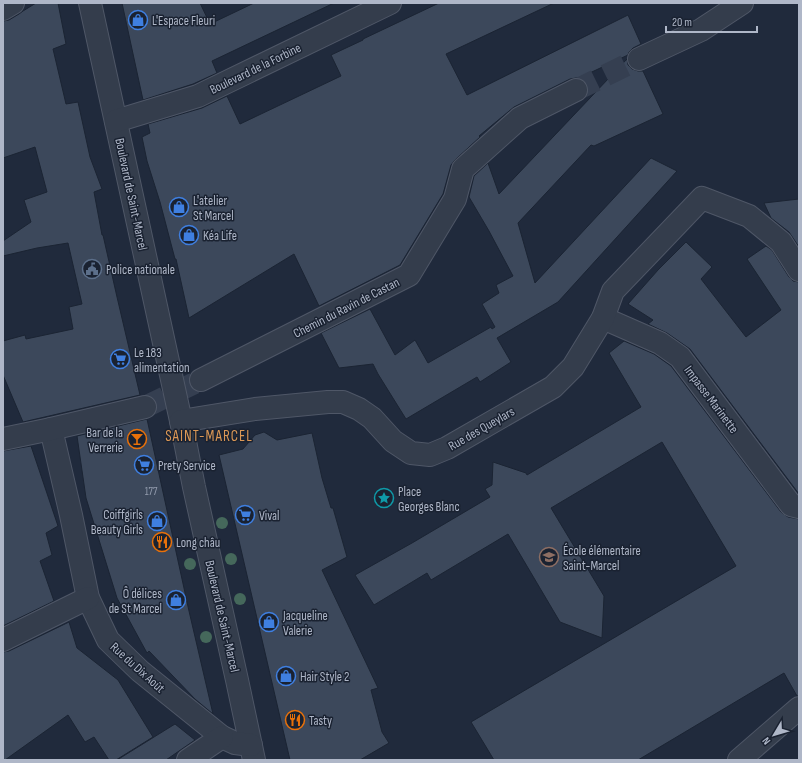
<svg xmlns="http://www.w3.org/2000/svg" width="802" height="763" font-family="'Sofia Sans Condensed',sans-serif">
	<style>
		.building { fill: #3c485b; stroke: #1b2433 }
		.lines { fill: none; stroke-linecap: round; stroke-linejoin: round }
		.minor-tunnel { stroke: #353f51; stroke-width: 22; stroke-dasharray: 22 11; stroke-linecap: butt }
		.minor-casing { stroke: #4f5767; stroke-width: 24 }
		.minor { stroke: #343d4c; stroke-width: 22 }
		.tree { fill: #45685b }
		.labels { text-anchor: middle; stroke-width: 3; stroke-linejoin: round; paint-order: stroke }
		.number-label { font-size: 11px; fill: #929bad }
		.poi-label { font-size: 13px; fill: #afb7c8; stroke: #1a2231; text-anchor: start }
		.street-label { font-size: 13px; fill: #afb7c8; stroke: #1a2231 }
		.quarter-label { font-size: 15px; letter-spacing: 1px; fill: #dc9856; stroke: #1a2231 }
	</style>
	<rect width="100%" height="100%" fill="#202a3c"/>
	<g class="building">
		<path d="M36,3H58L66,44L53,49L66,104L78,102L90,157L102,189L94,192L102,235H103L117,297L140,395L23,422L3,375V341L25,335L26,339L73,329L69,307L82,304L68,243L37,248L3,256V241L31,222L24,200L47,192L35,147L3,158V21L9,20L19,14L23,11Z"/>
		<path d="M122,3H200L210,24L254,3H334L212,61L217,73L193,84L143,100Z"/>
		<path d="M439,3H554L446,54L467,95L628,15L641,44L633,48L629,52L628,55L579,78H576L570,79L514,107L479,136L480,137L455,160L451,165L443,194L400,265L319,306L294,254L189,318L176,259H175L160,202L147,161L142,137L150,133L148,124L202,108L227,96L240,124L341,76L331,55L363,40V39Z"/>
		<path d="M627,59L628,65L632,69L638,71H643L663,114L594,146L591,145L518,223L535,283L651,158L677,171L558,302L497,338L511,362L480,382L477,377L406,419L378,374L373,364L339,368L321,333L370,309L395,355L415,340L428,363L491,327L492,329L495,327L482,304L499,293L496,285L513,276L489,231L469,197L474,176L488,163L499,194Z"/>
		<path d="M799,199V247L789,232L771,218L764,203Z"/>
		<path d="M686,242L712,267L701,279L746,337L781,310L747,259L766,246L772,250L789,277L793,281L799,282V494L690,349L667,333L648,324L653,320L628,304L658,270Z"/>
		<path d="M624,341L654,354L671,366L781,512L788,517L799,519V696H797L784,673L638,760H494L471,722L736,566L662,442L551,508L604,596L602,638L560,622L508,534L431,580L427,573L374,605L355,575L412,543L490,497L485,489L492,485L493,462L526,473L527,475L641,407L609,353Z"/>
		<path d="M147,419L189,611L213,714L195,699L149,651L147,653L117,598L86,498L77,436Z"/>
		<path d="M264,432L277,440L312,433L322,478L331,508H333L347,557L322,570L378,688L371,690L382,732L389,743L360,760H290L219,455L243,449L255,435Z"/>
		<path d="M31,446L58,526L46,533L52,555L40,561L54,601L3,626V451Z"/>
		<path d="M69,622L77,648L118,680L153,737L116,760H109L94,737L85,742L68,715L5,760H3V652L9,651Z"/>
		<path d="M175,724L195,740L166,760H117Z"/>
	</g>
	<g class="lines">
		<g class="minor-tunnel">
			<path d="M576,90L639,59"/>
			<path d="M145,407L201,380"/>
		</g>
		<g class="minor-casing">
			<g id="minor">
				<path d="M90,3L181,421L194,487L237,680L254,760"/>
				<path d="M3,9L13,3"/>
				<path d="M639,59L701,30L742,3"/>
				<path d="M116,121L198,96L390,3"/>
				<path d="M603,318L660,343L680,357L791,505L799,507"/>
				<path d="M201,380L409,275L455,199L463,169L520,118L576,90"/>
				<path d="M181,421L255,409L328,402H343L359,409L372,418L393,441L411,453L430,455L447,448L553,387L573,367L603,318L613,291L702,198L749,216L781,242L799,270"/>
				<path d="M51,429L71,515L88,598L108,640L140,671L222,737L235,743L251,745"/>
				<path d="M3,439L51,429L145,407"/>
				<path d="M3,640L88,598"/>
				<path d="M188,760L222,737"/>
				<path d="M739,760L799,708"/>
			</g>
		</g>
		<use href="#minor" class="minor"/>
	</g>
	<g class="tree">
		<circle cx="222" cy="523" r="6"/>
		<circle cx="231" cy="559" r="6"/>
		<circle cx="190" cy="564" r="6"/>
		<circle cx="240" cy="599" r="6"/>
		<circle cx="206" cy="637" r="6"/>
	</g>
	<defs>
		<g id="shop-ring" transform="scale(1)"><circle r="9.5" fill="#1a2231" stroke="#3f7fe0" stroke-width="1.5"/><path d="M-5-2.5h2.3a2.7 3.5 0 0 1 5.4 0H5L5.5 6h-11ZM-1.5-2.5h3a1.5 2.3 0 0 0-3 0Z" fill="#3f7fe0"/></g>
		<g id="civic-ring" transform="scale(1)"><circle r="9.5" fill="#1a2231" stroke="#5c6f8a" stroke-width="1.5"/><path d="M-.6-6.5H3V-4.5H.6V-3L4-1V1h2V6H-6V1h2V-1L-.6-3ZM-1.2 2.5V6h2.4V2.5Z" fill="#5c6f8a"/></g>
		<g id="supermarket-ring" transform="scale(1)"><circle r="9.5" fill="#1a2231" stroke="#3f7fe0" stroke-width="1.5"/><path d="M-6-5.5h2.5l.6 2H6L4.5 2H-2.5L-4.4-4H-6ZM-1.5 3.2a1.3 1.3 0 1 0 .1 0ZM3 3.2a1.3 1.3 0 1 0 .1 0Z" fill="#3f7fe0"/></g>
		<g id="bar-ring" transform="scale(1)"><circle r="9.5" fill="#1a2231" stroke="#e8710a" stroke-width="1.5"/><path d="M-6-5H6L.8 .8V4.5H3.5V6h-7V4.5H-.8V.8Z" fill="#e8710a"/></g>
		<g id="sight-ring" transform="scale(1)"><circle r="9.5" fill="#1a2231" stroke="#0f9aa8" stroke-width="1.5"/><path d="M0-6L1.8-2.2L6-1.7L2.9 1.2L3.7 5.4L0 3.3L-3.7 5.4L-2.9 1.2L-6-1.7L-1.8-2.2Z" fill="#0f9aa8"/></g>
		<g id="restaurant-ring" transform="scale(1)"><circle r="9.5" fill="#1a2231" stroke="#e8710a" stroke-width="1.5"/><path d="M-5-6h1v4h1v-4h1v4h1v-4h1v5L-1.5 .5V6h-2V.5L-5-1ZM5-6V6H3V1.5H1.5Q1.5-4 5-6Z" fill="#e8710a"/></g>
		<g id="school-ring" transform="scale(1)"><circle r="9.5" fill="#1a2231" stroke="#8d6e63" stroke-width="1.5"/><path d="M0-5L7-2L0 1L-7-2ZM-4 1L0 2.5L4 1V4Q0 6-4 4Z" fill="#8d6e63"/></g>
	</defs>
	<g fill-rule="evenodd">
		<use href="#shop-ring" x="138" y="20"/>
		<use href="#shop-ring" x="179" y="207"/>
		<use href="#shop-ring" x="189" y="235"/>
		<use href="#civic-ring" x="92" y="269"/>
		<use href="#supermarket-ring" x="120" y="359"/>
		<use href="#bar-ring" x="137" y="439"/>
		<use href="#supermarket-ring" x="144" y="465"/>
		<use href="#sight-ring" x="384" y="498"/>
		<use href="#supermarket-ring" x="245" y="515"/>
		<use href="#shop-ring" x="157" y="521"/>
		<use href="#restaurant-ring" x="162" y="542"/>
		<use href="#school-ring" x="549" y="557"/>
		<use href="#shop-ring" x="176" y="600"/>
		<use href="#shop-ring" x="269" y="622"/>
		<use href="#shop-ring" x="286" y="676"/>
		<use href="#restaurant-ring" x="295" y="720"/>
	</g>
	<g class="labels">
		<g class="number-label">
			<text x="151" y="495">177</text>
		</g>
		<g class="poi-label">
			<text x="152" y="25">L'Espace Fleuri</text>
			<text x="193" y="205">L'atelier<tspan x="193" dy="15">St Marcel</tspan></text>
			<text x="203" y="240">Kéa Life</text>
			<text x="106" y="274">Police nationale</text>
			<text x="134" y="357">Le 183<tspan x="134" dy="15">alimentation</tspan></text>
			<text x="123" y="437" text-anchor="end">Bar de la<tspan x="123" dy="15">Verrerie</tspan></text>
			<text x="158" y="470">Prety Service</text>
			<text x="398" y="496">Place<tspan x="398" dy="15">Georges Blanc</tspan></text>
			<text x="143" y="519" text-anchor="end">Coiffgirls<tspan x="143" dy="15">Beauty Girls</tspan></text>
			<text x="259" y="520">Vival</text>
			<text x="176" y="547">Long châu</text>
			<text x="563" y="555">École élémentaire<tspan x="563" dy="15">Saint-Marcel</tspan></text>
			<text x="162" y="598" text-anchor="end">Ô délices<tspan x="162" dy="15">de St Marcel</tspan></text>
			<text x="283" y="620">Jacqueline<tspan x="283" dy="15">Valerie</tspan></text>
			<text x="300" y="681">Hair Style 2</text>
			<text x="309" y="725">Tasty</text>
		</g>
		<g class="street-label">
			<text transform="translate(255 68) rotate(-26)" y="5">Boulevard de la Forbine</text>
			<text transform="translate(132 194) rotate(78)" y="5">Boulevard de Saint-Marcel</text>
			<text transform="translate(346 307) rotate(-27)" y="5">Chemin du Ravin de Castan</text>
			<text transform="translate(712 399) rotate(53)" y="5">Impasse Marinette</text>
			<text transform="translate(481 428) rotate(-30)" y="5">Rue des Queylars</text>
			<text transform="translate(223 616) rotate(77)" y="5">Boulevard de Saint-Marcel</text>
			<text transform="translate(138 667) rotate(42)" y="5">Rue du Dix Août</text>
		</g>
		<g class="quarter-label">
			<text x="209" y="441">SAINT-MARCEL</text>
		</g>
	</g>
	<rect width="802" height="763" fill="none" stroke="#afb7c8" stroke-width="8"/>
	<g transform="translate(774 735) rotate(232)" stroke="#1a2231" stroke-width="3" paint-order="stroke">
	<path d="M0-3L7 15L0 10L-7 15Z" fill="#afb7c8"/>
	<text y="-6" font-size="11" font-weight="bold" text-anchor="middle" fill="#afb7c8">N</text>
	</g>
	<path d="M666 26v6h91v-6" fill="none" stroke="#afb7c8" stroke-width="2"/>
	<text x="672" y="26" font-size="12" fill="#afb7c8" stroke="#1a2231" stroke-width="3" paint-order="stroke">20 m</text>
</svg>
